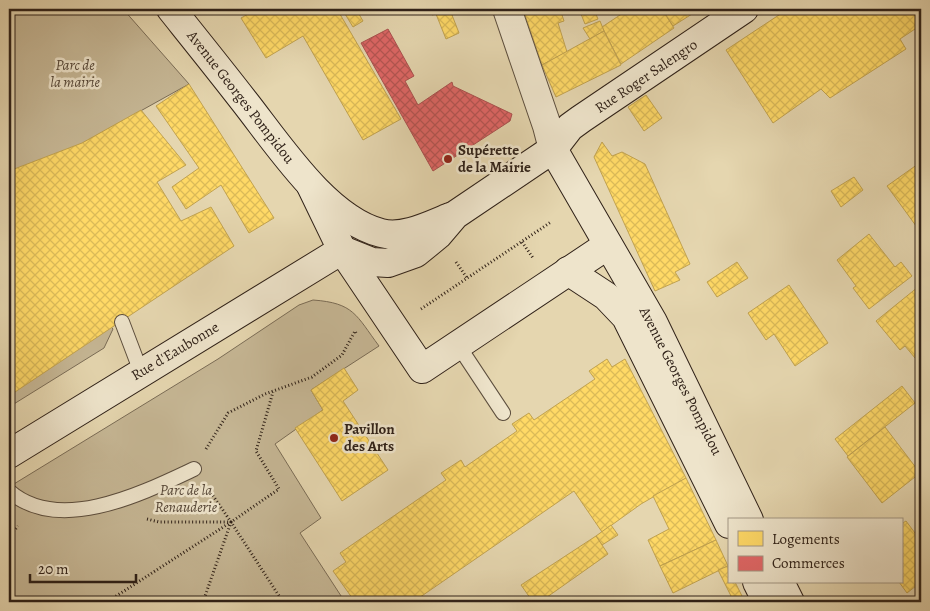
<svg xmlns="http://www.w3.org/2000/svg" width="930" height="611" font-family="Alegreya,serif">
	<style>
		.green { fill: #c6b795; stroke: #7a6c56 }
		.homes { fill: url(#homes-cross-hatch); stroke: #c1a24f }
		.shops { fill: url(#shops-cross-hatch); stroke: #ab514f }
		.lines { fill: none; stroke-linecap: round; stroke-linejoin: round }
		.service-casing { stroke: #5c4e3e; stroke-width: 16 }
		.minor-casing { stroke: #5c4e3e; stroke-width: 30 }
		.secondary-casing { stroke: #2f2118; stroke-width: 30 }
		.path { stroke: #2f2118; stroke-width: 3; stroke-dasharray: 1 2.5; stroke-linecap: butt }
		.service { stroke: #eee4cb; stroke-width: 14 }
		.minor { stroke: #eee4cb; stroke-width: 28 }
		.secondary { stroke: #eee4cb; stroke-width: 28 }
		.poi-dot { fill: #8f2418; stroke: #eee4cb; stroke-width: 2 }
		.labels { text-anchor: middle; stroke-width: 5; stroke-linejoin: round; paint-order: stroke }
		.park-label { font-size: 15px; font-style: italic; fill: #554637; stroke: #eee4cb }
		.street-label { font-size: 15px; fill: #2f2118; stroke: #eee4cb }
		.poi-label { font-size: 15px; font-weight: bold; fill: #2f2118; stroke: #eee4cb; text-anchor: start }
	</style>
	<defs>
		<pattern id="homes-cross-hatch" width="8" height="8" patternUnits="userSpaceOnUse" patternTransform="scale(1.25)"><rect width="8" height="8" fill="#ffd966"/><path d="M0 0l8 8M0 8l8-8" fill="none" stroke="#dbba58"/></pattern>
		<pattern id="shops-cross-hatch" width="8" height="8" patternUnits="userSpaceOnUse" patternTransform="scale(1.25)"><rect width="8" height="8" fill="#e06666"/><path d="M0 0l8 8M0 8l8-8" fill="none" stroke="#b65453"/></pattern>
	</defs>
	<rect width="100%" height="100%" fill="#e5d6af"/>
	<filter id="stains"><feTurbulence type="fractalNoise" baseFrequency=".004" numOctaves="4"/><feColorMatrix values="0 0 0 0 .2 0 0 0 0 .09 0 0 0 0 .02 0 0 0 .5 -.17"/></filter>
	<radialGradient id="worn" r=".72"><stop offset=".6" stop-color="#630" stop-opacity="0"/><stop offset="1" stop-color="#630" stop-opacity=".3"/></radialGradient>
	<g class="green">
		<path d="M9,9H123L189,84L83,143L87,299L113,329L104,348L9,407Z"/>
		<path d="M313,300C354,303 356,315 379,346L311,390L323,410L275,444L321,518L300,533L345,602H9V487L218,359L299,305Z"/>
	</g>
	<g class="homes">
		<path d="M257,9H337L401,119L363,140L303,36L266,58L241,18Z"/>
		<path d="M342,9H356L363,21L353,27Z"/>
		<path d="M430,9H470L452,15L459,33L446,39L436,14L432,15Z"/>
		<path d="M523,9H560L564,21L558,23L567,52L542,65Z"/>
		<path d="M579,9H594L598,19L585,24Z"/>
		<path d="M629,9H662L674,28L621,64L602,27Z"/>
		<path d="M662,9H700L673,26Z"/>
		<path d="M788,9H921V25L900,39L906,49L830,98L821,89L773,123L726,50Z"/>
		<path d="M600,21L604,31L590,39L583,28Z"/>
		<path d="M604,31L621,65L556,97L542,65Z"/>
		<path d="M189,84L274,218L249,233L221,185L186,209L172,187L199,168L156,106Z"/>
		<path d="M646,95L662,118L644,131L628,107Z"/>
		<path d="M141,110L186,165L157,182L181,221L211,207L234,246L9,396V171L82,143Z"/>
		<path d="M602,142L612,156L622,152L645,164L690,264L675,272L680,280L655,291L594,157Z"/>
		<path d="M918,164L921,168V228L919,230L887,186Z"/>
		<path d="M854,177L863,190L841,207L831,191Z"/>
		<path d="M869,234L895,267L901,262L912,276L869,309L853,288L856,286L837,260Z"/>
		<path d="M737,262L748,278L717,297L707,282Z"/>
		<path d="M789,285L828,343L795,366L774,334L766,340L748,313Z"/>
		<path d="M918,287L921,291V354L915,358L905,346L900,350L876,321Z"/>
		<path d="M607,359L612,367L625,359L686,478L641,504L602,532L574,491L413,602H355L333,571L346,562L340,553L446,480L441,473L461,460L465,467L517,431L512,424L529,413L534,420L595,379L589,371Z"/>
		<path d="M344,368L358,390L343,401L388,470L342,501L295,428L323,410L311,390Z"/>
		<path d="M902,386L915,403L848,456L835,439Z"/>
		<path d="M885,427L920,473L882,503L847,457Z"/>
		<path d="M686,478L716,540L660,566L648,540L669,529L653,496Z"/>
		<path d="M906,521L921,541V582L907,593L899,582H901V524Z"/>
		<path d="M611,525L618,535L602,545L596,536Z"/>
		<path d="M596,536L608,554L540,602H533L521,585Z"/>
		<path d="M716,540L728,566L673,593L660,566Z"/>
		<path d="M728,566L729,582H735L742,596L733,600L718,570Z"/>
	</g>
	<path class="shops" d="M388,29L414,76L405,81L418,105L452,82L453,86L512,114L510,121L433,171L361,43Z"/>
	<g class="lines">
		<g class="service-casing">
			<g id="service">
				<path d="M122,322L141,372"/>
				<path d="M458,345L503,413"/>
				<path d="M9,491C59,535 143,493 194,469"/>
			</g>
		</g>
		<g class="minor-casing">
			<path id="minor" d="M507,9L547,126L553,149"/>
		</g>
		<g class="secondary-casing">
			<g id="secondary">
				<path d="M171,9C195,39 220,70 244,101C278,144 326,219 381,233C403,239 430,225 450,217"/>
				<path d="M553,149L570,127L581,119L744,9"/>
				<path d="M311,186L342,250L422,369L608,245"/>
				<path d="M342,250L372,262L388,263L416,253L438,235L455,215L553,149L653,322L749,520"/>
				<path d="M568,271L606,296L626,317L729,524"/>
				<path d="M9,454L342,250"/>
				<path d="M757,582L767,602"/>
				<path d="M780,582L790,602"/>
			</g>
		</g>
		<g class="path">
			<path d="M522,242L533,258"/>
			<path d="M456,262L467,278"/>
			<path d="M421,309L551,222"/>
			<path d="M206,449L228,413L265,394L312,377L342,355L355,331L357,335"/>
			<path d="M147,519L159,522H231L209,490"/>
			<path d="M9,537L18,526"/>
			<path d="M107,602L231,522L283,602"/>
			<path d="M203,602L231,522L279,489L256,451L273,392"/>
		</g>
		<use href="#service" class="service"/>
		<use href="#minor" class="minor"/>
		<use href="#secondary" class="secondary"/>
	</g>
	<g class="poi-dot">
		<circle cx="448" cy="159" r="5"/>
		<circle cx="334" cy="438" r="5"/>
	</g>
	<g class="labels">
		<g class="park-label">
			<text x="75" y="70">Parc de<tspan x="75" dy="17">la mairie</tspan></text>
			<text x="186" y="495">Parc de la<tspan x="186" dy="17">Renauderie</tspan></text>
		</g>
		<g class="street-label">
			<text transform="translate(646 76) rotate(-34)" y="5">Rue Roger Salengro</text>
			<text transform="translate(241 97) rotate(52)" y="5">Avenue Georges Pompidou</text>
			<text transform="translate(175 351) rotate(-31)" y="5">Rue d'Eaubonne</text>
			<text transform="translate(681 381) rotate(63)" y="5">Avenue Georges Pompidou</text>
		</g>
		<g class="poi-label">
			<text x="458" y="155">Supérette<tspan x="458" dy="17">de la Mairie</tspan></text>
			<text x="344" y="434">Pavillon<tspan x="344" dy="17">des Arts</tspan></text>
		</g>
	</g>
	<rect width="930" height="611" fill="none" stroke="#e5d6af" stroke-width="30"/>
	<rect x="10" y="10" width="910" height="591" fill="none" stroke="#2f2118" stroke-width="2.5"/>
	<rect x="15" y="15" width="900" height="581" fill="none" stroke="#2f2118"/>
	<rect x="728" y="518" width="175" height="65" fill="#eee4cb" stroke="#a29683"/>
	<rect x="738" y="531" width="25" height="15" fill="#ffd966" stroke="#a29683"/>
	<text x="772" y="544" font-size="15" fill="#2f2118">Logements</text>
	<rect x="738" y="556" width="25" height="15" fill="#e06666" stroke="#a29683"/>
	<text x="772" y="568" font-size="15" fill="#2f2118">Commerces</text>
	<path d="M30 574v8h106v-8" fill="none" stroke="#2f2118" stroke-width="2.5"/>
	<text x="38" y="574" font-size="15" fill="#2f2118" stroke="#eee4cb" stroke-width="4" paint-order="stroke">20 m</text>
	<rect width="100%" height="100%" filter="url(#stains)"/>
	<rect width="100%" height="100%" fill="url(#worn)"/>
</svg>
